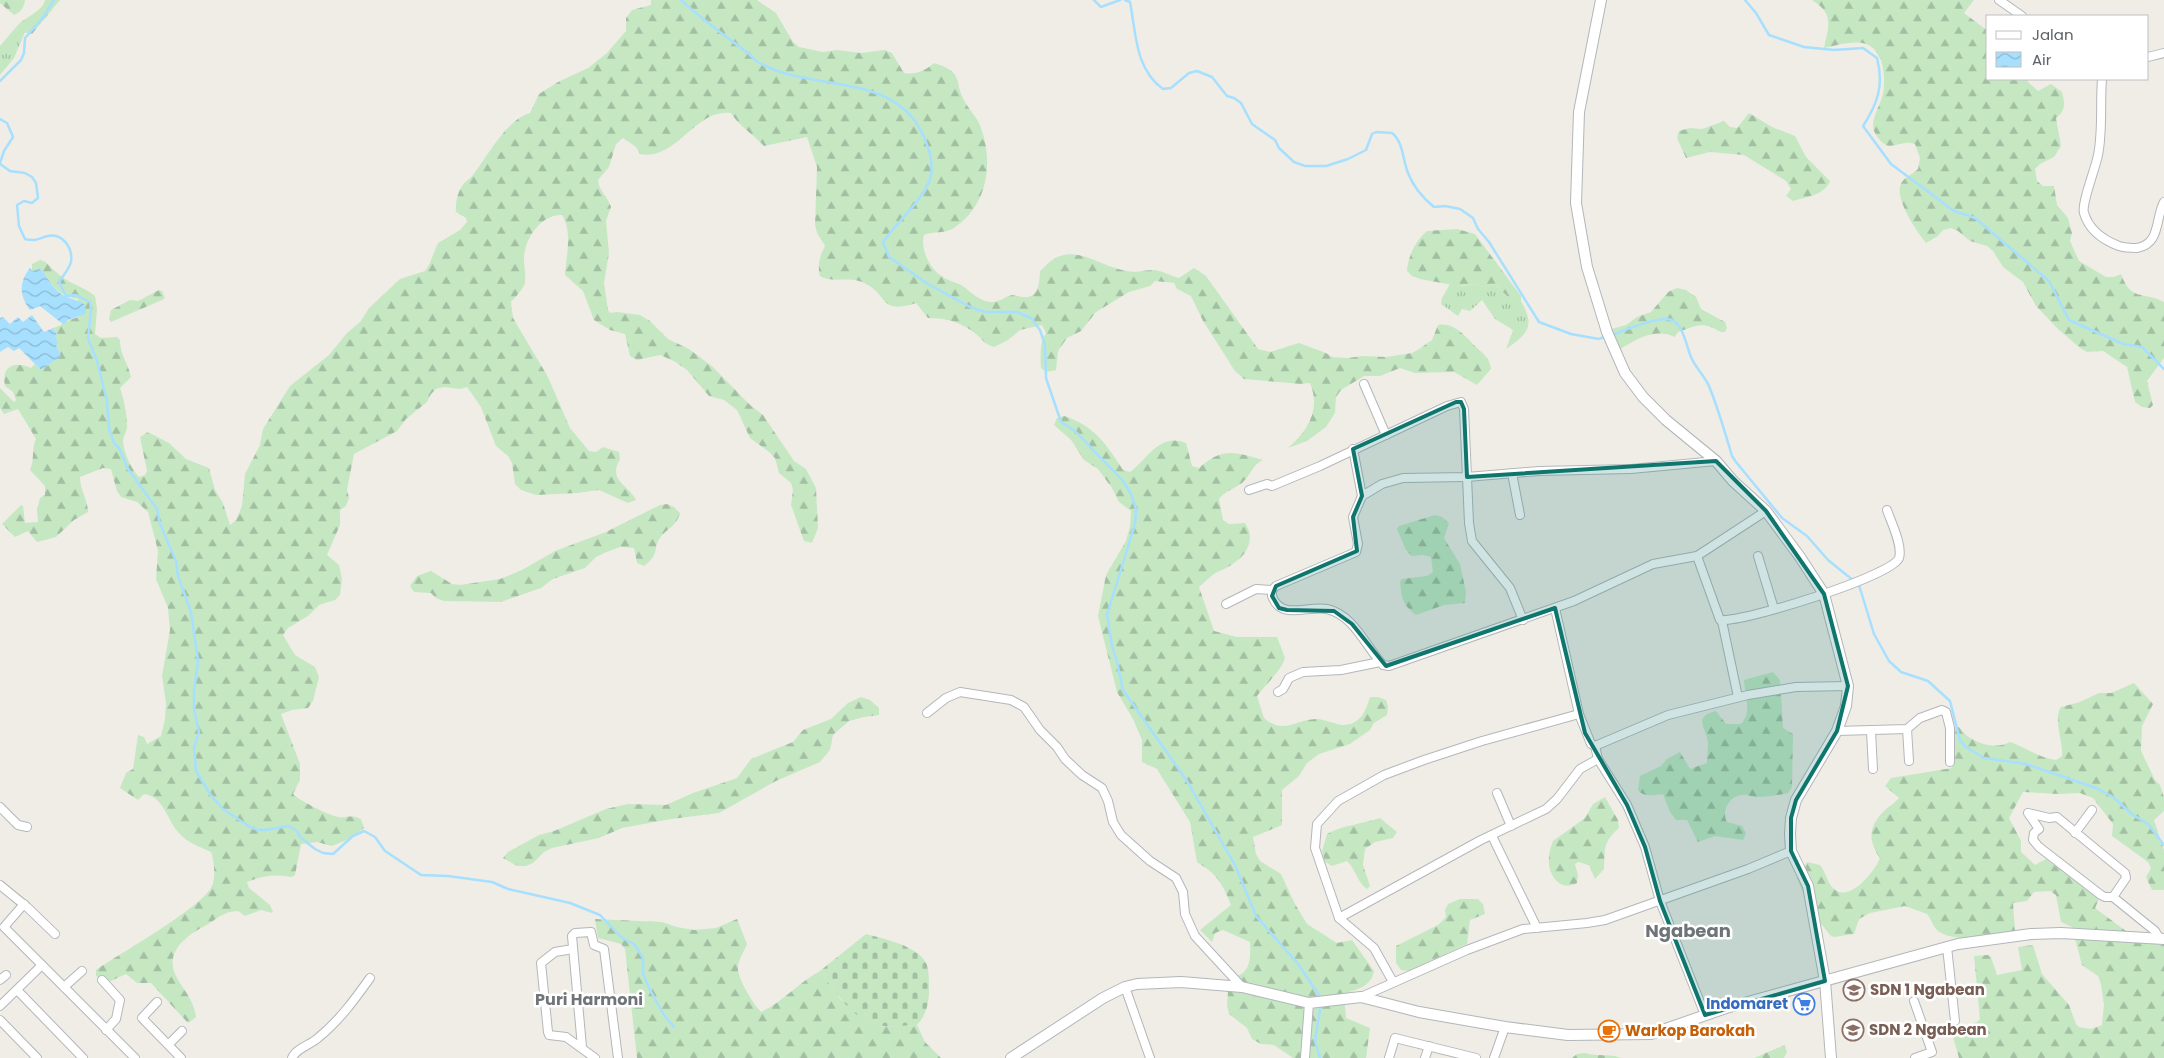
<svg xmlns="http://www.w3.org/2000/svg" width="2164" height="1058" font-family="Poppins,sans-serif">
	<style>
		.grass { fill: url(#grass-tufts) }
		.forest { fill: url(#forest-firs) }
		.cemetery { fill: url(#cemetery-stones) }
		.water { fill: url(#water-waves) }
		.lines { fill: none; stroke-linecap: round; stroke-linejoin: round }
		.stream { stroke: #a7dfff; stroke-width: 2.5 }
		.street-casing { stroke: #b3b7bb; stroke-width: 10 }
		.secondary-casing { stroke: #b2b6bb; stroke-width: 12 }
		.street { stroke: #fff; stroke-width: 8 }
		.secondary { stroke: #fff; stroke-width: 10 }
		.marked { fill: #0f766e; fill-opacity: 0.2; stroke: #0f766e; stroke-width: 4; stroke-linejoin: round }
		.labels { text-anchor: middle; stroke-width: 5; stroke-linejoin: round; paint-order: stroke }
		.education-label { font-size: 15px; font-weight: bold; fill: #785e54; stroke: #fff; text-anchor: start }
		.shop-label { font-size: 15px; font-weight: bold; fill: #366cbe; stroke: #fff; text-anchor: end }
		.food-label { font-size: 15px; font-weight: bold; fill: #c56008; stroke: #fff; text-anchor: start }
		.neighbourhood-label { font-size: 16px; font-weight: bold; fill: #6f7479; stroke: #fff }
		.quarter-label { font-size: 18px; font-weight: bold; fill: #6f7479; stroke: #fff }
	</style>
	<defs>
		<pattern id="grass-tufts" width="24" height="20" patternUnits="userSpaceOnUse" patternTransform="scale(1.25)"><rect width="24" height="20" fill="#c5e8c3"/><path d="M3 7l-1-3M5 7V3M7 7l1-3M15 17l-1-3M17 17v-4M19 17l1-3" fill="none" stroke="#a3bfa2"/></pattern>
		<pattern id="forest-firs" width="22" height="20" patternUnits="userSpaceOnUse" patternTransform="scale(1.25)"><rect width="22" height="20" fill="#c5e8c3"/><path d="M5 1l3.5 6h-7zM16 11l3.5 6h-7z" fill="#a3bfa2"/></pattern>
		<pattern id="cemetery-stones" width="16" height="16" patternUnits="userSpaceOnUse" patternTransform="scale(1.25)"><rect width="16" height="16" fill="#c5e8c3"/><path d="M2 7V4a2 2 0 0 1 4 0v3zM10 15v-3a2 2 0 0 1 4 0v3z" fill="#a3bfa2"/></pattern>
		<pattern id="water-waves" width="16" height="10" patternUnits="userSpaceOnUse" patternTransform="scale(1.25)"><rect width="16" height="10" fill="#a7dfff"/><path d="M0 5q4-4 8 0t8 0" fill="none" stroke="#8bb8d2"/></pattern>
	</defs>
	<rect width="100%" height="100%" fill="#f0ede6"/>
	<g class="grass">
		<path d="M17,26L25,32L14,58L0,75V46Z"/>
		<path d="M1450,284L1463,286L1474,284L1483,287L1494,284C1503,290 1510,302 1521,301C1535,326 1529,333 1506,349L1513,330L1495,319L1482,300L1470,311L1462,309L1458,316L1441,304L1442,298Z"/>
	</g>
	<g class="forest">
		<path d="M0,0H25C24,8 21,12 14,15L0,3Z"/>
		<path d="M45,0H60L32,34L22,32L17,26C25,17 43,11 45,0Z"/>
		<path d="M651,0H757L776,13L793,42L799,47L823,52L837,50L861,53L885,50L892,53L904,73C915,75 925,71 934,63C965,72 953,81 965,102C970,111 978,118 981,128C994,164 987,206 954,228C945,234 934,231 924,235C920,248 929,267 940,275C947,281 957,282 964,287C972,293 981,302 991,302C999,303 1005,296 1013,295C1016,295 1020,297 1024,297C1039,298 1039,284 1040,272C1068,236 1093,265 1127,271C1136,273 1145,270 1154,270C1164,271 1170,276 1179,278L1194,268L1206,276L1258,349L1270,352L1299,343L1326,353L1332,357L1348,358L1363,356L1386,357L1412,353L1419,349L1432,340L1438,325C1454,322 1465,336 1475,346C1483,354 1489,356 1491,369L1477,385L1454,372L1415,373L1400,368L1380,376H1364L1341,390L1336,397L1335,413L1326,427L1307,441L1288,448C1308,430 1321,410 1310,383L1300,384L1244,379L1235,371L1203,321L1191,296L1177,289L1174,283L1155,281L1150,286L1129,292L1096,312L1081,331L1067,338L1058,351L1056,370L1046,372L1041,368C1040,357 1040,342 1046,333L1042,325L1020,330L1008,340L994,347C985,345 983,340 976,334C961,322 947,318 928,318L916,303C876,316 890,291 859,281C846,277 832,283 820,276C817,265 820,255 825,246L817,233L815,225L817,167L807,137L764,146C753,134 740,127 731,113C695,108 677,161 640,154L636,147L623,138L616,144L609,167L598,180C599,191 608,197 611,207L606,221L609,253L604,283L608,310L610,313L617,312L640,315L650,321L668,339L689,349L713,367L750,405L763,415L794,461L806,469L816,488L818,528L812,543L804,541L791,505L793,490L791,483L779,473L775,458L769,452L750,438L737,410L724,400L709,396L687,370L674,361L660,355L637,360L630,356L625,334L610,330L594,320L583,291L565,275C566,256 573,232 562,215C541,214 524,239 524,259C524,267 526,274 525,282C523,290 516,296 511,302L513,318L548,377L570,428L589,451L596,452L603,447L619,452L620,459C607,481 630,486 636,500L628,503L599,490L577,493L536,495L521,490L515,484L512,463L508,456L496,446L481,407L467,387L460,389L444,387L436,389L431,394L427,402L406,419L397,431L354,454L347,490L349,498L346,506L340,510V525L327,555L339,565L342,579L340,595L335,600L319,605L308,616L288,628L283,635L295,655L315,667L319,677L313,701L308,708L292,710L281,714L300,764V780L293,794C300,801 328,815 338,817C347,818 352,814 361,819L364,828L349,839L332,846L317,842L301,844L295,875L292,877C275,874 264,875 247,882L249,888L270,905L273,912L272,913L261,910L245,916L238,911C220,912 216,921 201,928C183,938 165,954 176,976C184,992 193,997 196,1017L188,1023L151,983H137L126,974L111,981L96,976V970C119,954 203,907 212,886C216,878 214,860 211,852C200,847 188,843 180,834C167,822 165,797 144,794L138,800L120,788L126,773L133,769L138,735L144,737L147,744L161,736L165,719L166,703L162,676L170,630L168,608L156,579L158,551L148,512L137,502L121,497L117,491L111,469L103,468L80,477C80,490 88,500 88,512L74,520L56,537L37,542L28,531L15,537L2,524L21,505L23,506L25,523L38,522L37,510L40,498L45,495V486L30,470C35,459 31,449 36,439L18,409L4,414L0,408V388L14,402L16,400L13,392L5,386C1,365 15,361 31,368L35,364L41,370L61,356L56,345L55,336L57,335L53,328C64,325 68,319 79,317L78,299C61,297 51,286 43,271H32V264L40,260C48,262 49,266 55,271C66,283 83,286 95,296L97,309L95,334L101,338L117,337L120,340C120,356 128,362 131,377L120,388C124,400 127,413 127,426C127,432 123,436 123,441C124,454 131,468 139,477L145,475L147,471L140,437L148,432L169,443L186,459L209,468L215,490L223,503L230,525L236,520L242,506L245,474L260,445L263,429L290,386L329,355L347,333L360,322L369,308L400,279L425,271L429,265L438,243L460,230L467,222L466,218L456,212C455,204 457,194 462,186C465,181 470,179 473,175C488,155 507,119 530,113L539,94L558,82L588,68L607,53L626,31V18L632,10L651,5Z"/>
		<path d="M1812,0H1974L1964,13L1988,31V79H2028V82L2038,91L2051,84L2062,92C2065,104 2066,110 2056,118L2061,146L2054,157L2040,164L2035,169L2037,181L2043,186H2054L2057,205L2068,218L2072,233L2070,241L2079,261L2106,277H2114L2121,274C2131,302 2143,291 2164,302V358L2147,381L2153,405L2150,408L2142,407L2135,402L2127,367L2103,351L2087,352L2080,348L2058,329L2036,306L2023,282L2003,267L1993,251L1987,246L1970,241L1958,231L1951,228L1943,230L1938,236L1926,243C1917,232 1892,196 1902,182C1905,177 1914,173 1918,169L1920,158L1915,144C1903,139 1892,151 1883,143C1880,141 1875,134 1874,131C1870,118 1881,105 1883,94C1886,76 1884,47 1862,43C1853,41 1833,46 1824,48C1829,25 1834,14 1812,0Z"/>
		<path d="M1749,113L1772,127L1795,136L1806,157L1830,181C1825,195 1806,197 1793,201L1786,196L1791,189L1786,181L1744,155L1710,152L1686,158L1677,138L1679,131L1690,128L1702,129L1724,121L1730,127L1737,128Z"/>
		<path d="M1457,229L1475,234L1521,296V301C1510,303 1503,290 1494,284L1483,287L1474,284L1458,286L1420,279L1412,276L1407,271C1408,256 1416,240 1427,231Z"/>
		<path d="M1677,288L1686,290L1696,297L1701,309L1725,322L1727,328L1725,332H1721C1702,321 1698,325 1678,332L1675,337C1653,326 1630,343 1611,355L1604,331L1626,325L1637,317L1651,312L1668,292Z"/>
		<path d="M159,290L162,291L165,298L162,300L111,322L109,319L111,310L130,300L138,301Z"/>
		<path d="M1064,416C1094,425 1107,445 1123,470L1130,472C1148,459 1159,432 1186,443L1192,466L1199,468C1223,447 1234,452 1263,460C1252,465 1251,475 1242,483C1234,489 1225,491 1219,499L1223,520L1229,524L1245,523C1257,541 1245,558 1228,567C1223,570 1218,571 1214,574C1208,578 1204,583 1199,587L1214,631L1237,637H1277L1285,658C1281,671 1266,684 1257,696L1264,718C1284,735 1294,720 1316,719C1331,719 1344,733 1360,718C1365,713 1368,703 1370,697H1378L1386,700L1388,707L1387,715L1374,723L1370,730L1350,744L1319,754L1307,763L1299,776L1282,790V825L1253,837L1256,854L1260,861L1281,874L1295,904L1307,924L1337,943L1352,940L1374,971C1371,987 1357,989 1344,994L1346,1018L1370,1028L1366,1058H1293L1274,1045L1261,1044L1252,1039L1247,1028L1229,1014L1227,1006L1229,977C1250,977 1251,960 1250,942L1223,930L1215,933L1212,942L1200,930L1231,905C1222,883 1218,875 1197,862L1190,822L1157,769L1142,762V740L1133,719L1117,692L1098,616L1106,575L1126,541L1130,526L1131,511L1119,502L1112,488L1098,469L1084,460L1071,440L1054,425L1057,418Z"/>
		<path d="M667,504L674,507L680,513C677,526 667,528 660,538C652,549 661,553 644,566L637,563L634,548L620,547L604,553L596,557L585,568L553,579L541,588L501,602L444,601L436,598L431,593L414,592L410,586L417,576L431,571L452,584L460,585L500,579L522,570L555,551L606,532L660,505Z"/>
		<path d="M1435,515L1442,517L1449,523L1444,538L1460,564L1466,592L1465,603L1444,605L1416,615C1402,604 1402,599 1400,582L1402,579L1427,576L1433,572L1431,557L1423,555L1412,556L1406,550L1397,529L1399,526Z"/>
		<path d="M1773,672L1780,680L1783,728L1793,734L1792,787L1788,793C1778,795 1767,797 1757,797C1751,797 1746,794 1741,795C1729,797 1721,811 1727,822L1742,826L1746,833L1743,840L1715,836L1698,842L1687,820H1676L1670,812L1663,794C1654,795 1645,798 1638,790L1640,776L1661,766L1667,759L1680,752L1690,769L1707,763C1707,756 1708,749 1708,742C1706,727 1692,717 1716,711L1726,724H1741C1753,711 1744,695 1744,680Z"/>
		<path d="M2134,683L2153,704L2142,726L2141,751L2155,780L2160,785L2164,797V811L2154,820L2164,850V890H2152L2146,877L2151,868L2148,862L2112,836L2113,824L2093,798L2080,793L2059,794L2023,792L2009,818L2021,841V852L2035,865L2046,859L2099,899L2095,908L2142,943L2164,945V1058H1959L1951,1030L1977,1022L1980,1019L1974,956L1988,955L1991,957L1997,975L2022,970L2018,947L2033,945L2042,974L2069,1005L2076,1024L2079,1027L2091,1029L2102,1025L2104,1005L2101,984L2098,976L2082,965L2072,927L2061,922L2056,895L2050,891L2034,892L2027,901L2013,903L2015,931L2012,933C1990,936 1962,943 1941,933C1934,930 1932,920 1927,914L1905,906L1870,913L1859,919L1854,934L1834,937L1830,935L1810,910L1797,878L1807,862L1820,865C1826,872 1827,883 1834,889C1850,903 1875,871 1880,858C1868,841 1868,827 1884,811C1889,806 1894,804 1899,798L1885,786L1891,778L1952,768L1950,728L1959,727C1969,742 1993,751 2010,742C2025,747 2039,758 2056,760L2062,756C2063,741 2053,718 2061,707L2080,702L2099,693H2111Z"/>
		<path d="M861,697L870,700L879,708V715L864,717L849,721L833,735L830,750L820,762L776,781L719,813L671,819L622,828L599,838L552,848L544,852L533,863L526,866H517L503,858L508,852L539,835L554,831L606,809L628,804L666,805L693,793L737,778L751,759L793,742L803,730L831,719L848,703Z"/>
		<path d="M1605,797L1618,820L1619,828C1603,842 1605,848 1604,869L1595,879L1589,865L1578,862L1575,864L1578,875L1577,883C1559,893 1547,873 1549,857C1549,852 1551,846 1553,841L1585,818L1593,804Z"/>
		<path d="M1380,818L1397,832L1393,838L1375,842L1365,849L1363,865L1370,886L1367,889C1357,882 1356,870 1347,861L1332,866L1325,862L1322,851L1327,834C1343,825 1362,824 1380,818Z"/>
		<path d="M1460,899H1478L1483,904L1485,914L1470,920L1467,944L1409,971L1401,970L1396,963V946L1438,925L1446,917L1445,910L1448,904Z"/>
		<path d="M595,919L662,922L677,927L694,930L716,928L737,919L747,944C744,951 739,959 738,966C736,977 754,1005 761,1012C783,1002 799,982 820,971L841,1000L883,1027L917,1025L925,1042L941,1058H637L625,949L621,944L598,938Z"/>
		<path d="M1785,1045L1787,1052L1784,1058H1754Z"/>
		<path d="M1585,1053C1597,1057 1610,1053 1621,1058H1572L1577,1054Z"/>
	</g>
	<path class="cemetery" d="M866,934C884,939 920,946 927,965C929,972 929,982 929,989C929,1003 927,1014 917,1025C906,1025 893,1028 882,1026C854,1022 836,993 820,971Z"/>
	<g class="water">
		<path d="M30,268L32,271L40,269L43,271C49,282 56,292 67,297C74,300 79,300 85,305L86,314L68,320L64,325L40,306L30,310C19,295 19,282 30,268Z"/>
		<path d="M32,315L44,332L53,328L57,335L55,336L58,343L56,345L61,356L41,370L19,348L14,351L8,347L0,352V318L3,317L10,324L18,317L23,322Z"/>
	</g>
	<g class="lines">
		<g class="stream">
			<path d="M681,0C701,18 722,34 744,50C749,53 753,59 758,62C814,95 902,68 927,145C931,155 934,171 929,182C918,205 898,221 883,242L889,257L928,284L970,307L985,312H1017L1031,318L1040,330L1045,345L1046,378L1061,422L1075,431L1123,481L1131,494L1136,509L1135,524L1107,615L1112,646L1117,662L1123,690L1187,781L1235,865L1256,916L1298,964L1321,998"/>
			<path d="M1094,0L1101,7L1120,0"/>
			<path d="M1125,0L1130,2C1136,33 1135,69 1163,89L1171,88L1189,73L1197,71L1212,77L1227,96L1234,98L1241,103L1252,124L1275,140L1279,148L1294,162L1305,166H1326L1348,159L1366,150L1372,134L1376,132L1392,133C1403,141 1403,161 1408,173C1413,186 1423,198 1434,207L1445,206L1460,209L1473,218L1478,229L1489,242L1539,322L1571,334L1599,339L1606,336"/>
			<path d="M1745,0L1756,13L1769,35L1804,47L1834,50L1863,48L1877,58C1884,85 1878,103 1863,126L1891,164L1954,211L1975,218L2049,281L2069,320L2123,344L2142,347L2164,369"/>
			<path d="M0,81L21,60L24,53L25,38L41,20L54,0"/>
			<path d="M0,119L7,123L13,137L4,151L0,163"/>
			<path d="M0,164L10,171L25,173L32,177L36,183L38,198L32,203L24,201L17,205L19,226L25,239C36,242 39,238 48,236C63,233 73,248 71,262C69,269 63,276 59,282L66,296L76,295L90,302L91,309L88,339L97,361L107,401L109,428L114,443L119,448L128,469L157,509L160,524L176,561L178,576L191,612L198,661L194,692V709L199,732L194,747L196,771L210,794L223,809L250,827L258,830H265L289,826L296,830L300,837L315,849L323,853L333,854L353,836L364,831L375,837L385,851L421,875L448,876L492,882L508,889L570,903L600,915L621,937L635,945L643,958V973L649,988L664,1015L674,1027"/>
			<path d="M1612,335C1627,329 1651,319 1667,319C1683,320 1686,345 1691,357C1695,367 1704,375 1709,386C1718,408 1725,432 1732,456L1736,462L1782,518L1807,536L1828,560L1859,585L1874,634L1889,661L1901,672L1928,681L1950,701L1960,740L1966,747L1984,758L2026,764L2096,788L2113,797L2133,815L2148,824L2164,845"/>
			<path d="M1320,1058L1315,1041L1321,1003"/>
		</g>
		<g class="street-casing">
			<g id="street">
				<path d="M1999,0L2022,16"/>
				<path d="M2148,57L2164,53"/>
				<path d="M2102,79C2100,104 2103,130 2098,155C2096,167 2081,204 2084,213C2089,230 2103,240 2119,246C2125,248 2131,248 2137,248C2161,244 2155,218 2164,202"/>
				<path d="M1364,384L1386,435"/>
				<path d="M1353,449L1362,496"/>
				<path d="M1716,461L1631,469L1539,471L1467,477L1403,478L1382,484L1362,496L1353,517L1358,544L1356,552L1276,586L1272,590V596C1281,621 1308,605 1327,609C1354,615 1366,647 1383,665L1389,666L1574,601L1653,564L1697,556L1766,511"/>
				<path d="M1512,473L1520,515"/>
				<path d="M1249,490L1267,484L1272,486L1320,466L1447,406L1461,402L1464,409L1469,523L1472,541L1510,588L1523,620"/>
				<path d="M1697,556L1720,620C1742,623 1892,576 1899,558C1903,546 1891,522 1887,510"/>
				<path d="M1758,556L1774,609"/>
				<path d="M1226,604L1256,589L1272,590"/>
				<path d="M1555,608L1579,714"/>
				<path d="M1722,621L1738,697"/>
				<path d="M1278,692L1283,689L1289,678L1303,672L1341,670L1380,662"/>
				<path d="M927,713L946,698L960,692L1011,700L1024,707L1040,730L1057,747L1065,759L1082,775L1102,788L1108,801L1113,822L1121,835L1150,861L1176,878L1183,892L1185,914L1195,936L1242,987"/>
				<path d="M1907,729L1909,761"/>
				<path d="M1837,731L1907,729L1920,718L1942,710L1946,712L1950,728V762"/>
				<path d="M1871,731L1873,769"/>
				<path d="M1595,746L1598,759L1627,805L1645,847L1660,901L1705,1015"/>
				<path d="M1497,793L1511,826"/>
				<path d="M0,807L18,825L27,827"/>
				<path d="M2075,833L2092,810"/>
				<path d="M1492,836L1537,928"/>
				<path d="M0,885L27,907L55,934"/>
				<path d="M2113,897L2126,878L2125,873L2057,817L2049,818L2028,813L2039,829L2034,833L2033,840L2039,847L2101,895L2105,897H2113L2155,931L2160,939"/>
				<path d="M24,904L4,927L135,1058"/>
				<path d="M1339,918L1481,840L1546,809L1557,799L1580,769L1598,759"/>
				<path d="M1947,947L1955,1021"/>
				<path d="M573,949L555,952L541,963L548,1032L549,1035L566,1037L595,1058"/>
				<path d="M0,980L6,975"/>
				<path d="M102,980L120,1000L116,1019L106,1030"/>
				<path d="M1393,982L1374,948L1339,918L1315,848L1317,824L1338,801L1384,775L1424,760L1482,741L1579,714L1591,744L1595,746L1668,715L1748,695L1796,687L1848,686"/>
				<path d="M64,987L82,971"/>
				<path d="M1125,987L1150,1058"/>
				<path d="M17,990L83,1058"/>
				<path d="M1361,997L1467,950L1523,929L1587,923L1605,920L1748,869L1791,851"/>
				<path d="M1914,1001L1932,1052L1915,1058"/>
				<path d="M157,1002L142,1018L181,1058"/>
				<path d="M0,1006L42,965"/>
				<path d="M0,1020L37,1058"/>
				<path d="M169,1044L182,1031"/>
				<path d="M582,1047L572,936L575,933L591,932L594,945L604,949L618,1058"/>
				<path d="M292,1058C296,1048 311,1045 319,1037C339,1021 355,999 370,978"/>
				<path d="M1305,1058L1309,1003"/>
				<path d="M1389,1058L1395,1038L1476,1058"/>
				<path d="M1425,1058L1429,1046"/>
				<path d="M1494,1058L1505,1027"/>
			</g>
		</g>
		<g class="secondary-casing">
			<g id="secondary">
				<path d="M1601,0L1579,112L1576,203L1587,267L1607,332L1625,373L1643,397L1666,420L1716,461L1733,481L1766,511L1800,557L1824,594L1848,686L1846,706L1837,731L1796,800L1791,818L1790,834L1791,851L1808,886L1825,981L1831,1058"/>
				<path d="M1011,1058L1103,998L1125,987L1137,984L1181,982L1242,987L1309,1003L1361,997L1419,1012L1505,1027L1568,1035L1651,1034L1726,1008L1958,944L2031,934L2061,933L2164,939"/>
			</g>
		</g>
		<use href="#street" class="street"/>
		<use href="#secondary" class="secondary"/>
	</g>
	<path class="marked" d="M1456,402H1461L1464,409L1467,477L1716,461L1766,511L1824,594L1848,686L1837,731L1796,800L1791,818V851L1808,886L1825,981L1705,1015L1660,901L1645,847L1627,805L1585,733L1555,608L1386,666L1352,624L1334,611L1287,610L1279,608L1272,596L1276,586L1357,551L1353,517L1362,496L1353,449Z"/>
	<defs>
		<g id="school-ring" transform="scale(1.125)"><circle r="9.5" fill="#fff" stroke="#8d6e63" stroke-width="1.5"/><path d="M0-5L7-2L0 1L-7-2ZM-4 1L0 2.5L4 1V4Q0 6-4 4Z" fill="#8d6e63"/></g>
		<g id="supermarket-ring" transform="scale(1.125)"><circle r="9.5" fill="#fff" stroke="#3f7fe0" stroke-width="1.5"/><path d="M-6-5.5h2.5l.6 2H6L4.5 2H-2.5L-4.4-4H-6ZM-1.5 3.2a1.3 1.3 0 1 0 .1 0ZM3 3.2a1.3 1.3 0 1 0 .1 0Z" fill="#3f7fe0"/></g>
		<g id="cafe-ring" transform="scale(1.125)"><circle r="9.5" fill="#fff" stroke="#e8710a" stroke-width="1.5"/><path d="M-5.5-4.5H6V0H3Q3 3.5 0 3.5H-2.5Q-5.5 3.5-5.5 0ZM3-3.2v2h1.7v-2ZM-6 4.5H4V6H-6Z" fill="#e8710a"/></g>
	</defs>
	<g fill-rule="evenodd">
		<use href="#school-ring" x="1854" y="990"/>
		<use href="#supermarket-ring" x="1804" y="1004"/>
		<use href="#school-ring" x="1853" y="1030"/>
		<use href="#cafe-ring" x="1609" y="1031"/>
	</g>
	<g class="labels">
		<g class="education-label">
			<text x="1870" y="995">SDN 1 Ngabean</text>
			<text x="1869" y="1035">SDN 2 Ngabean</text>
		</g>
		<g class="shop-label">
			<text x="1788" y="1009">Indomaret</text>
		</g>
		<g class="food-label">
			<text x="1625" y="1036">Warkop Barokah</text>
		</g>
		<g class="neighbourhood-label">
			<text x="589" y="1005">Puri Harmoni</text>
		</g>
		<g class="quarter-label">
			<text x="1688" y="937">Ngabean</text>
		</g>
	</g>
	<rect x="1986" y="15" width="162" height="65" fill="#ffffff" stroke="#bfc0c2"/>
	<rect x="1996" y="31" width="25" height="8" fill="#ffffff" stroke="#bfc0c2"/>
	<text x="2032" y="40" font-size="15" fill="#5e6267">Jalan</text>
	<rect x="1996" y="52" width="25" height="15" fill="url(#water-waves)" stroke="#bfc0c2"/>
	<text x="2032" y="65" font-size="15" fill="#5e6267">Air</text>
</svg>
